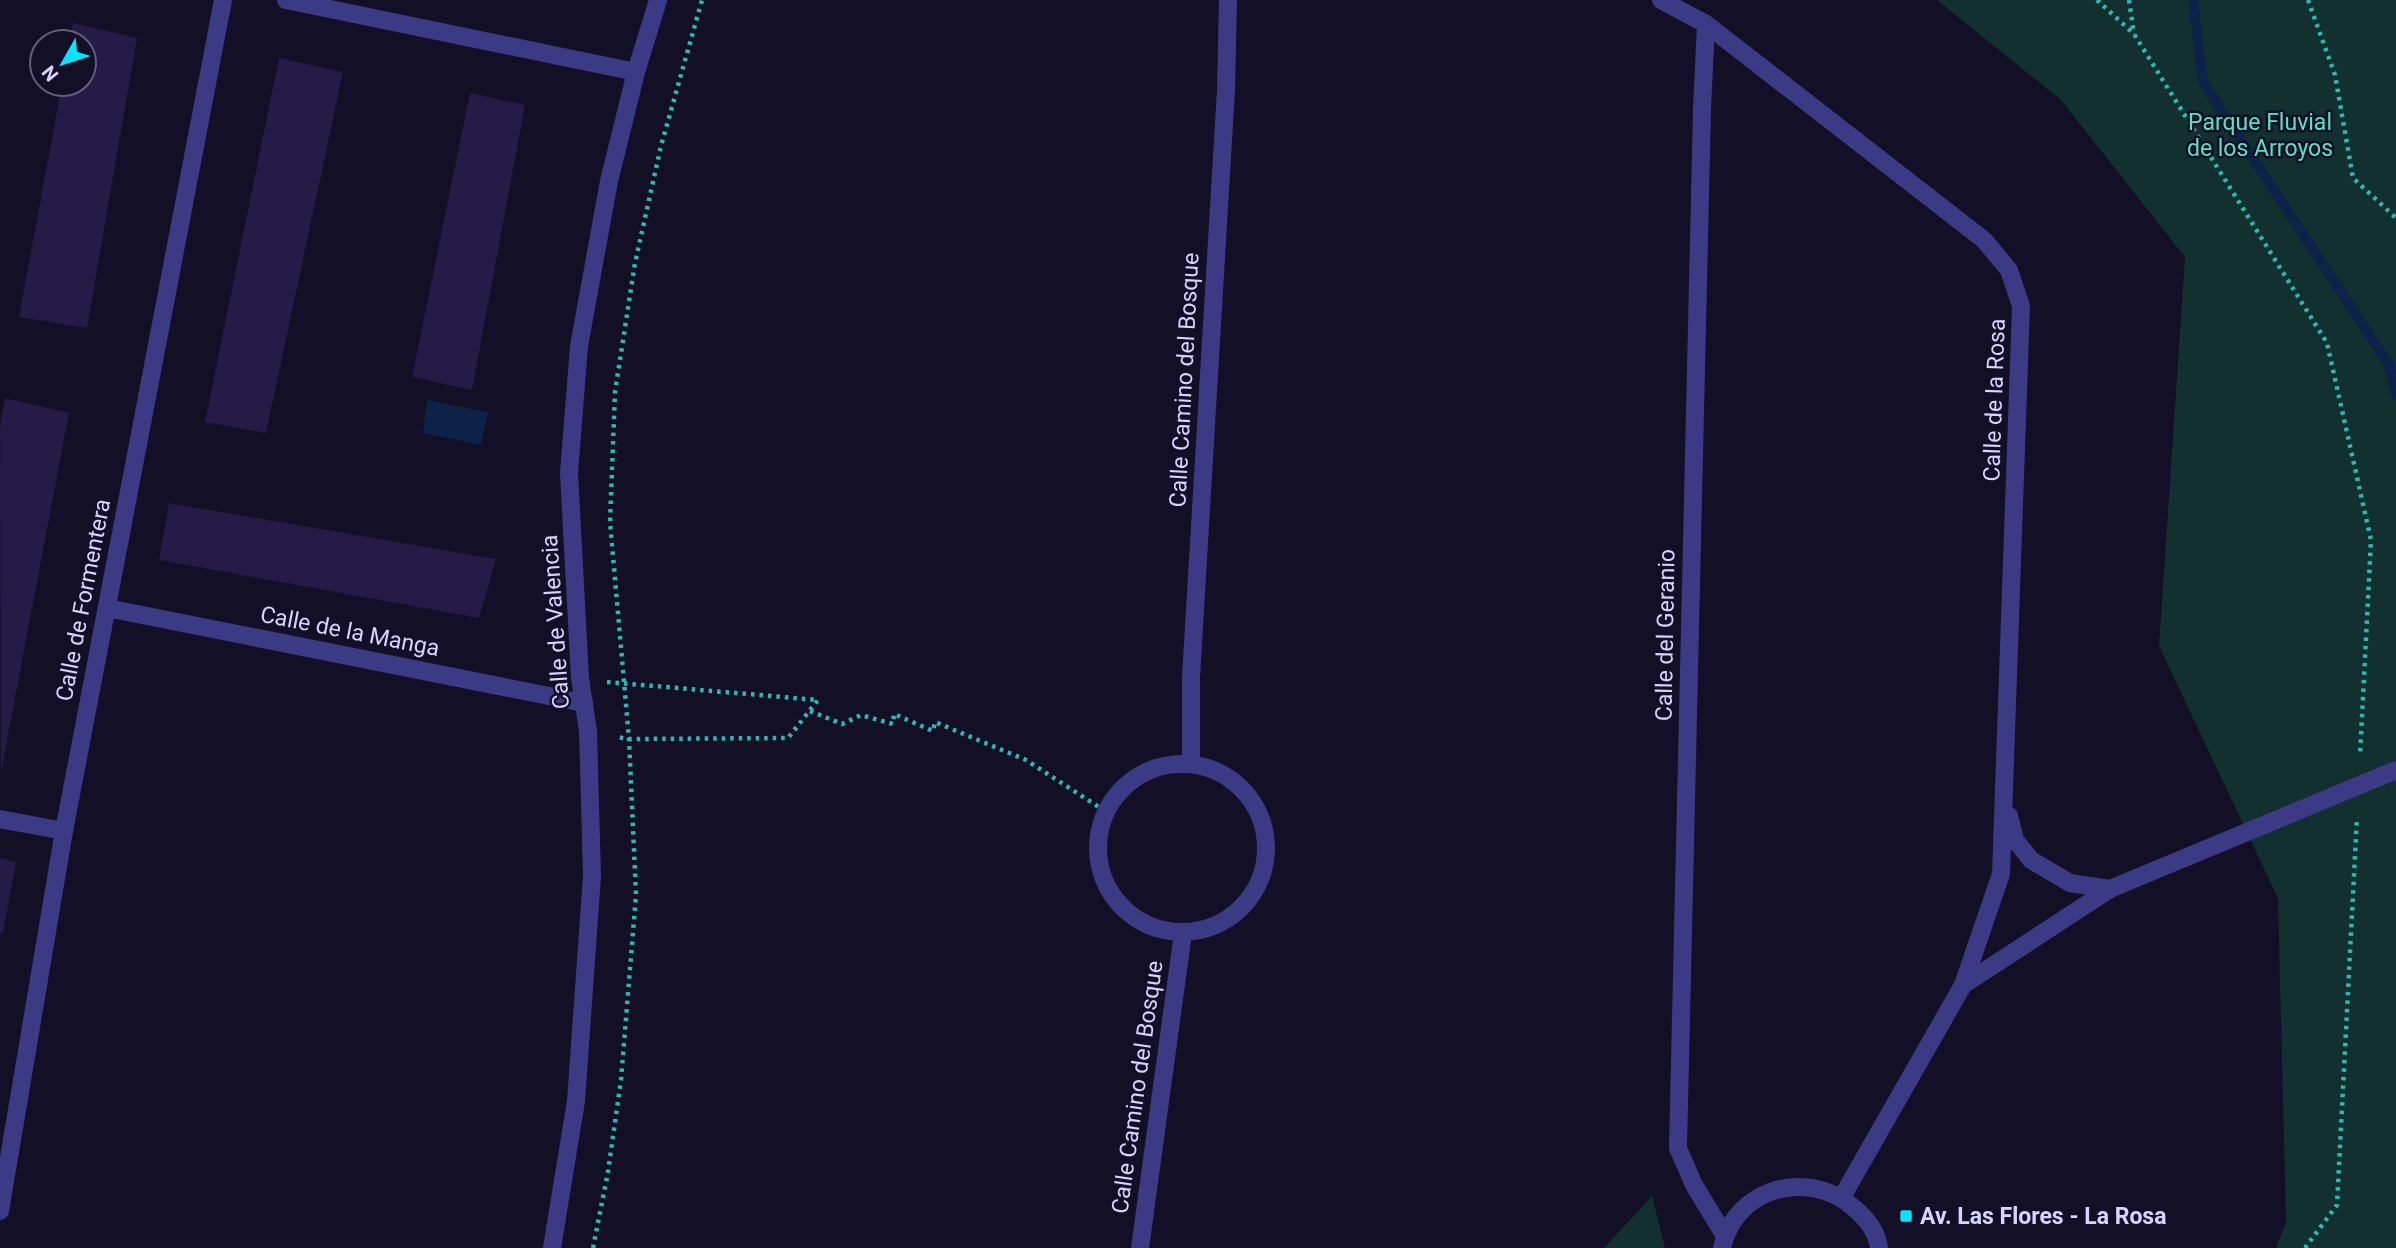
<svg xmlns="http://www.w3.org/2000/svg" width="2396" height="1248" font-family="Roboto,sans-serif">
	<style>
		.green { fill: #12302f }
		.water { fill: #0c2248 }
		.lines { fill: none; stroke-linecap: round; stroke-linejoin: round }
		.stream { stroke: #0c2248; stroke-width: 10 }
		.building { fill: #241b47 }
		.path { stroke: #2fb8b0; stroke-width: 4.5; stroke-dasharray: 3.5 5; stroke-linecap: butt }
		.minor { stroke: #3d3a85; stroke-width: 18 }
		.minor-bridge { stroke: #3d3a85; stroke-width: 18 }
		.poi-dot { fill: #00e5ff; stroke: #130f26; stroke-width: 2.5 }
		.labels { text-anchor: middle; stroke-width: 5; stroke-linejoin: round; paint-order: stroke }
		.park-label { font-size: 23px; fill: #5fe0c0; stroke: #130f26 }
		.street-label { font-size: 23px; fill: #d9d4ff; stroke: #130f26 }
		.poi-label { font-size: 23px; font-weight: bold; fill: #d9d4ff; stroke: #130f26; text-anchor: start }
	</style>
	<rect width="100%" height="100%" fill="#130f26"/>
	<g class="green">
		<path d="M1937,0H2396V1248H2276L2286,1222L2278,898L2159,646L2185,257L2061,100Z"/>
		<path d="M1652,1196L1665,1248H1604Z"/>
	</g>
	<path class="water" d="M427,400L488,412L481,445L423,433Z"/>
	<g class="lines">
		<path class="stream" d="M2193,0L2203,82L2389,365L2396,395"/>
	</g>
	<g class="building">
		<path d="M73,23L137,38L87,328L19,317L62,84H84V42H70Z"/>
		<path d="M279,58L343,72L266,433L205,422Z"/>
		<path d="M470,93L525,105L472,390L412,377Z"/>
		<path d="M5,398L69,413L1,772L0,427Z"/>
		<path d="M169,503L496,559L479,618L159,560Z"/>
		<path d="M0,858L16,862L3,933H0Z"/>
	</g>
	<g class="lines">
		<g class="path">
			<path d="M2097,0L2134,34L2327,343L2371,540L2360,756"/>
			<path d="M2129,0L2134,34"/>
			<path d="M2308,0L2335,75L2353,178L2396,218"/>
			<path d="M607,682L818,700L788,738L629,739L616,737"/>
			<path d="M810,711L842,724L861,715L893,724L894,714L933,731L935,722L1026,760L1105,811"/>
			<path d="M593,1248L608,1172L621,1080L636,895L629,739L610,522L615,392L635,263L661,146L702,0"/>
			<path d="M2305,1248L2337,1205L2357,817"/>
		</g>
		<g class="minor">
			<path d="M286,0L636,72"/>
			<path d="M1661,0L1706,24L1984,240L2009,270L2021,306L2001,874L1963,985"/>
			<path d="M1706,24L1702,109L1678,1148L1694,1185L1725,1236"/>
			<path d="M107,608L584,703"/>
			<path d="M1191,763V677L1226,90L1228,0"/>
			<circle cx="1182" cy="848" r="84"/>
			<path d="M2009,816L2015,840L2031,860L2070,883L2110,889"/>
			<path d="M0,819L64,831"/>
			<path d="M1842,1197L1963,985L2110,889"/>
			<path d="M0,1211L64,831L223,0"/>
			<path d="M552,1248L576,1101L592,876L588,731L580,678L569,473L579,346L609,181L636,72L658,0"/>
			<path d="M1140,1248L1183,933"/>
			<path d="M1722,1248C1735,1187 1809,1168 1854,1208C1866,1218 1877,1231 1879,1248"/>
		</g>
		<path class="minor-bridge" d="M2110,889L2396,770"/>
	</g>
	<rect class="poi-dot" x="1899" y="1209" width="14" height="14" rx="3.5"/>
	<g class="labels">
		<g class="park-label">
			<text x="2260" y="130">Parque Fluvial<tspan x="2260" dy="26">de los Arroyos</tspan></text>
		</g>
		<g class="street-label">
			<text transform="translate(1184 380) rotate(-87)" y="8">Calle Camino del Bosque</text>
			<text transform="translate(1994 400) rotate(-88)" y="8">Calle de la Rosa</text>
			<text transform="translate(83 600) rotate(-79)" y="8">Calle de Formentera</text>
			<text transform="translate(555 622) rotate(-94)" y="8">Calle de Valencia</text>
			<text transform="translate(350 631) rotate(11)" y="8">Calle de la Manga</text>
			<text transform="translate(1665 635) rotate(-89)" y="8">Calle del Geranio</text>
			<text transform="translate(1137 1087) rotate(-82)" y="8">Calle Camino del Bosque</text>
		</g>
		<g class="poi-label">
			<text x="1920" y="1224">Av. Las Flores - La Rosa</text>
		</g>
	</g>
	<g transform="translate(63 63) rotate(231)"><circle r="33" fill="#130f26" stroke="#625e7d" stroke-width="2"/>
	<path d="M0-5L12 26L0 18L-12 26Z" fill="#00e5ff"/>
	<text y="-10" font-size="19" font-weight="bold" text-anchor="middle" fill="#d9d4ff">N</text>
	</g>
</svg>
